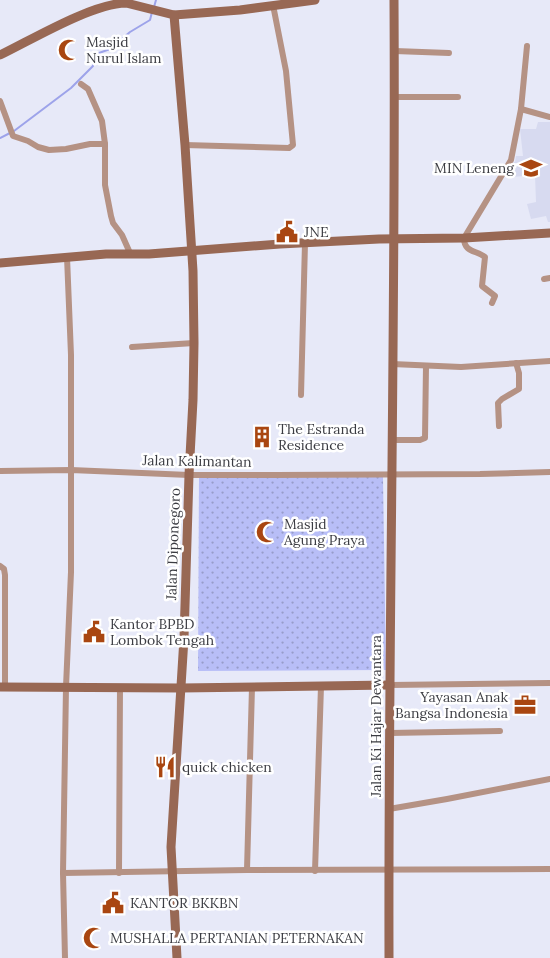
<svg xmlns="http://www.w3.org/2000/svg" width="550" height="958" font-family="Lora,serif">
	<style>
		.built { fill: #d7daf0 }
		.park { fill: url(#park-dots) }
		.lines { fill: none; stroke-linecap: round; stroke-linejoin: round }
		.stream { stroke: #9da3ea; stroke-width: 2 }
		.street { stroke: #b59284; stroke-width: 6 }
		.secondary { stroke: #986854; stroke-width: 9 }
		.labels { text-anchor: middle; stroke-width: 5; stroke-linejoin: round; paint-order: stroke }
		.poi-label { font-size: 14px; fill: #3b3c42; stroke: #fff; text-anchor: start }
		.street-label { font-size: 14px; fill: #3b3c42; stroke: #fff }
	</style>
	<defs>
		<pattern id="park-dots" width="8" height="8" patternUnits="userSpaceOnUse" patternTransform="scale(1.25)"><rect width="8" height="8" fill="#b8bef7"/><path d="M2 2h.1M6 6h.1" fill="none" stroke="#979cca" stroke-width="1.8" stroke-linecap="round"/></pattern>
	</defs>
	<rect width="100%" height="100%" fill="#e7e9f8"/>
	<path class="built" d="M538,122H550V222H548L546,216L531,219L527,204L536,202L535,175L512,177L511,162H515L516,156H523L520,129H536Z"/>
	<path class="park" d="M383,477L386,670L198,671L199,478Z"/>
	<g class="lines">
		<g class="stream">
			<path d="M154,7L156,0"/>
			<path d="M14,131L71,88L93,66V61L99,53L110,49L130,32L150,20L152,12"/>
			<path d="M0,138L10,133"/>
		</g>
		<g class="street">
			<path d="M527,46L521,109L550,117"/>
			<path d="M395,51L449,53"/>
			<path d="M81,84L88,89L102,121L105,144V185L111,216L113,223L122,235L130,253"/>
			<path d="M395,97H458"/>
			<path d="M0,101L13,136L28,141L38,147L49,150L66,149L90,144H105"/>
			<path d="M185,145L289,148L293,145L286,71L273,5"/>
			<path d="M544,279L550,278"/>
			<path d="M492,303L495,296L482,286L485,257C477,250 464,253 464,238L511,160L521,109"/>
			<path d="M132,347L194,343"/>
			<path d="M392,364L461,367L550,361"/>
			<path d="M301,395L305,243"/>
			<path d="M499,426L498,403L502,399L519,389V373L516,363"/>
			<path d="M393,440H420L425,438L426,366"/>
			<path d="M0,471L71,470L189,475H277L480,474L550,472"/>
			<path d="M0,566L4,569L5,575V687"/>
			<path d="M390,685L550,683"/>
			<path d="M390,733L500,731"/>
			<path d="M389,809L447,799L550,779"/>
			<path d="M247,870L252,687"/>
			<path d="M315,871L321,686"/>
			<path d="M63,873L66,687L71,572V355L67,257"/>
			<path d="M119,873L120,687"/>
			<path d="M65,958L63,873L247,870L550,869"/>
		</g>
		<g class="secondary">
			<path d="M174,15L240,10L315,0"/>
			<path d="M0,55C33,39 91,4 126,3L174,15L185,145L193,271L194,343L193,400L189,475L184,638L171,847L177,958"/>
			<path d="M0,263L106,254H149L280,244L379,239L464,238L550,233"/>
			<path d="M0,687L181,688L390,685"/>
			<path d="M389,958C388,639 396,319 394,0"/>
		</g>
	</g>
	<defs>
		<g id="mosque-bare" transform="scale(1.725)"><path d="M3.5-4.9A6 6 0 1 0 3.5 4.9A5 5 0 1 1 3.5-4.9Z" fill="#a94611" stroke="#fff" stroke-width="2.5" paint-order="stroke"/></g>
		<g id="school-bare" transform="scale(1.725)"><path d="M0-5L7-2L0 1L-7-2ZM-4 1L0 2.5L4 1V4Q0 6-4 4Z" fill="#a94611" stroke="#fff" stroke-width="2.5" paint-order="stroke"/></g>
		<g id="civic-bare" transform="scale(1.725)"><path d="M-.6-6.5H3V-4.5H.6V-3L4-1V1h2V6H-6V1h2V-1L-.6-3ZM-1.2 2.5V6h2.4V2.5Z" fill="#a94611" stroke="#fff" stroke-width="2.5" paint-order="stroke"/></g>
		<g id="building-bare" transform="scale(1.725)"><path d="M-4-6H4V6H1V3H-1V6H-4ZM-2.5-4.3h1.7v1.8h-1.7ZM.8-4.3h1.7v1.8H.8ZM-2.5-1h1.7V.8h-1.7ZM.8-1h1.7V.8H.8Z" fill="#a94611" stroke="#fff" stroke-width="2.5" paint-order="stroke"/></g>
		<g id="office-bare" transform="scale(1.725)"><path d="M-6-3h4V-5.5h4V-3h4V5H-6ZM-1-4.5V-3h2v-1.5ZM-6 0V1H6V0Z" fill="#a94611" stroke="#fff" stroke-width="2.5" paint-order="stroke"/></g>
		<g id="restaurant-bare" transform="scale(1.725)"><path d="M-5-6h1v4h1v-4h1v4h1v-4h1v5L-1.5 .5V6h-2V.5L-5-1ZM5-6V6H3V1.5H1.5Q1.5-4 5-6Z" fill="#a94611" stroke="#fff" stroke-width="2.5" paint-order="stroke"/></g>
	</defs>
	<g fill-rule="evenodd">
		<use href="#mosque-bare" x="69" y="50"/>
		<use href="#school-bare" x="531" y="168"/>
		<use href="#civic-bare" x="287" y="232"/>
		<use href="#building-bare" x="262" y="437"/>
		<use href="#mosque-bare" x="267" y="532"/>
		<use href="#civic-bare" x="94" y="632"/>
		<use href="#office-bare" x="525" y="705"/>
		<use href="#restaurant-bare" x="165" y="767"/>
		<use href="#civic-bare" x="113" y="903"/>
		<use href="#mosque-bare" x="94" y="938"/>
	</g>
	<g class="labels">
		<g class="poi-label">
			<text x="86" y="47">Masjid<tspan x="86" dy="16">Nurul Islam</tspan></text>
			<text x="514" y="173" text-anchor="end">MIN Leneng</text>
			<text x="304" y="237">JNE</text>
			<text x="278" y="434">The Estranda<tspan x="278" dy="16">Residence</tspan></text>
			<text x="284" y="529">Masjid<tspan x="284" dy="16">Agung Praya</tspan></text>
			<text x="110" y="629">Kantor BPBD<tspan x="110" dy="16">Lombok Tengah</tspan></text>
			<text x="508" y="702" text-anchor="end">Yayasan Anak<tspan x="508" dy="16">Bangsa Indonesia</tspan></text>
			<text x="182" y="772">quick chicken</text>
			<text x="130" y="908">KANTOR BKKBN</text>
			<text x="110" y="943">MUSHALLA PERTANIAN PETERNAKAN</text>
		</g>
		<g class="street-label">
			<text transform="translate(197 461) rotate(1)" y="5">Jalan Kalimantan</text>
			<text transform="translate(173 544) rotate(-88)" y="5">Jalan Diponegoro</text>
			<text transform="translate(376 716) rotate(-90)" y="5">Jalan Ki Hajar Dewantara</text>
		</g>
	</g>
</svg>
